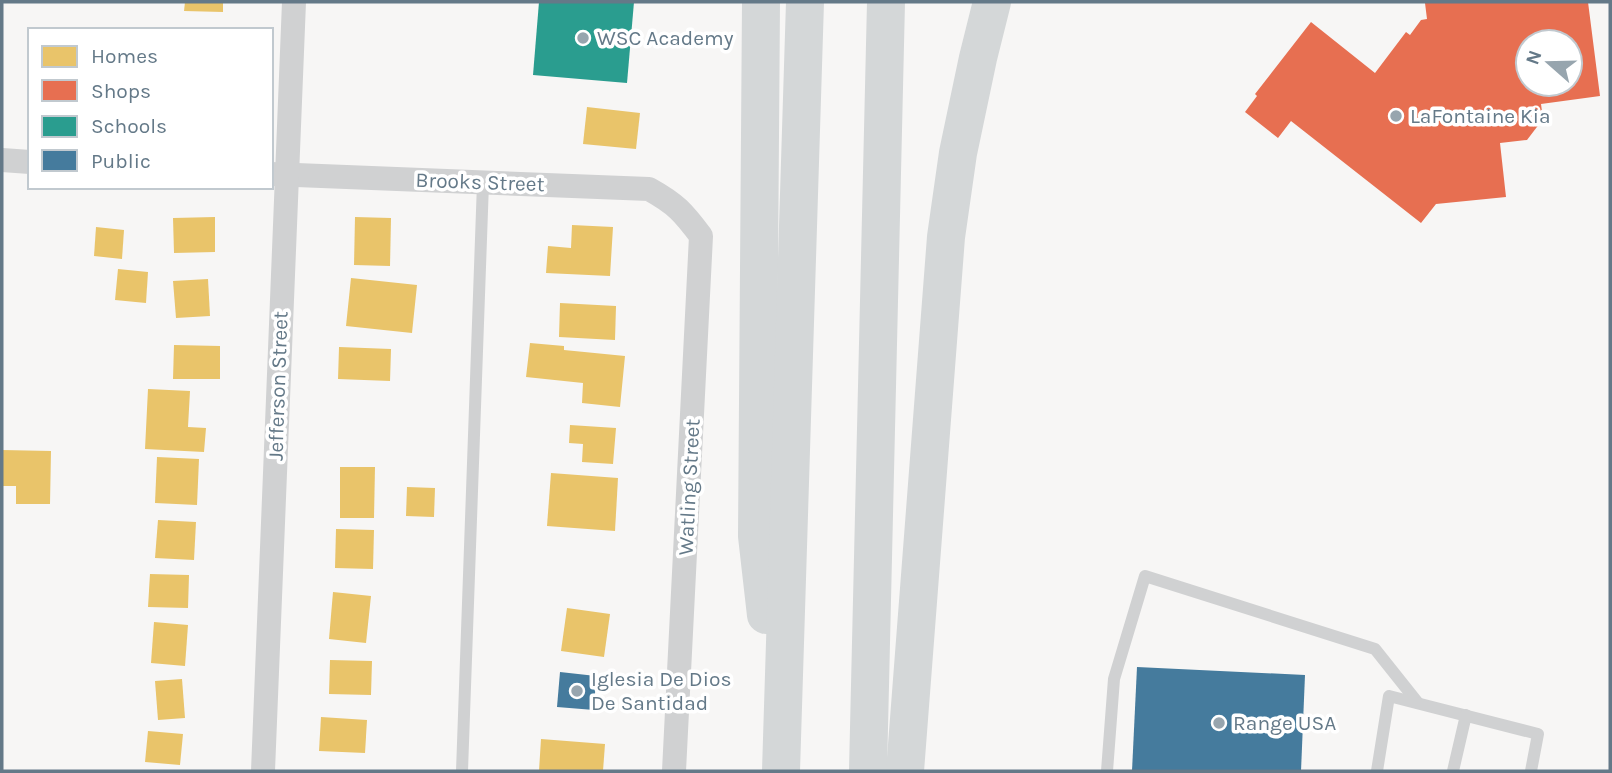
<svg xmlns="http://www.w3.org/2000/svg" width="1612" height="773" font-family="Karla,sans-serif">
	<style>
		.homes { fill: #e9c46a }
		.shops { fill: #e76f51; fill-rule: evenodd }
		.schools { fill: #2a9d8f }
		.public { fill: #457b9d }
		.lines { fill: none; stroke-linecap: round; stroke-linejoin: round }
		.service { stroke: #d0d1d2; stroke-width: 12 }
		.minor { stroke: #d0d1d2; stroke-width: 24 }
		.motorway { stroke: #d4d7d8; stroke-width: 38 }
		.poi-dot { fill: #97a5ae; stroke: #fff; stroke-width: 2.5 }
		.labels { text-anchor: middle; stroke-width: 7; stroke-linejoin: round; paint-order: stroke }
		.poi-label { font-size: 21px; fill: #647988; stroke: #fff; text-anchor: start }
		.street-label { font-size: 21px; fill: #647988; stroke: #fff }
	</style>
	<rect width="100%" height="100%" fill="#f7f6f5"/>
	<g class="homes">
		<path d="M185,2H223V12L184,11Z"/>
		<path d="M587,107L640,113L636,149L583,144Z"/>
		<path d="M215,217V252L174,253L173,218Z"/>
		<path d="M355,217L391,218L390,266L354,265Z"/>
		<path d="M572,225L613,227L610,276L546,273L548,246L571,248Z"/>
		<path d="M96,227L124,230L122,259L94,256Z"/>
		<path d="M118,269L148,272L146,303L115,300Z"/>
		<path d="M351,278L417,285L412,333L346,326Z"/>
		<path d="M208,279L210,316L176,318L173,281Z"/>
		<path d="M560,303L616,306L615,340L559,337Z"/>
		<path d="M530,343L564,346V350L625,356L620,407L582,403L583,383L526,377Z"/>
		<path d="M174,345L220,346V379H173Z"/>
		<path d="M339,347L391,349L390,381L338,379Z"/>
		<path d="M148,389L190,391L188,427L206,428L204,452L145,449Z"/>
		<path d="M570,425L616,428L613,464L582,462L583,444L569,443Z"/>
		<path d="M2,450L51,451L50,504H16V486H2Z"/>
		<path d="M157,457L199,459L197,505L155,503Z"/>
		<path d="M340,467H375L374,518H340Z"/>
		<path d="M551,473L618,478L615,531L547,526Z"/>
		<path d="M407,487L435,488L434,517L406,516Z"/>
		<path d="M158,520L196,522L194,560L155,558Z"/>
		<path d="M336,529L374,530L373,569L335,568Z"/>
		<path d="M150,574L189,575L188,608L148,607Z"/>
		<path d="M333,592L371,596L366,643L329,639Z"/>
		<path d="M567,608L610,614L604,657L561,651Z"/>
		<path d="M154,622L188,625L185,666L151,663Z"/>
		<path d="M330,660L372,661L371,695L329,694Z"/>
		<path d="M182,679L185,718L158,720L155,681Z"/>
		<path d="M321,717L367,720L365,753L319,751Z"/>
		<path d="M148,731L183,734L180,765L145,762Z"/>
		<path d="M541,739L605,744L603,771H539Z"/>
	</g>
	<path class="shops" d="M1429,2H1588L1600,96L1541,104L1543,119L1527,140L1500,143L1506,197L1436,204L1421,223L1291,121L1278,138L1245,112L1257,96L1255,94L1311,22L1375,73L1406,32L1410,35L1421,20L1427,19L1425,3ZM1528,42H1570V84H1528Z"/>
	<path class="schools" d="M539,2H634L627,83L533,75Z"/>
	<g class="public">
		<path d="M1137,667L1305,675L1301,771H1132Z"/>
		<path d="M560,672L596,676L594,710L557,707Z"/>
	</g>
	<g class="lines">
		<g class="service">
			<path d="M462,771L483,183"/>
			<path d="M1107,771L1114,679L1145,576L1375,649L1418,703"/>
			<path d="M1377,771L1389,696L1538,734L1531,771"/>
			<path d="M1453,771L1466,715"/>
		</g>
		<g class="minor">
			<path d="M2,160L30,162"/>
			<path d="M271,174L649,189C676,204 683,212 701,236L674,771"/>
			<path d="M263,771L294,2"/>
		</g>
		<g class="motorway">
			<path d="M761,2L757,536L766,615"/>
			<path d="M781,771L805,2"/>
			<path d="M868,771L886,2"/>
			<path d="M905,771L946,237L958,153L978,58L992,2"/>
		</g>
	</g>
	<g class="poi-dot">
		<circle cx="583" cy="38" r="7"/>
		<circle cx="1396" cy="116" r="7"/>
		<circle cx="577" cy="691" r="7"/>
		<circle cx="1219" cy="723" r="7"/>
	</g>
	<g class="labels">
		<g class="poi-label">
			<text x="597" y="45">WSC Academy</text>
			<text x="1410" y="123">LaFontaine Kia</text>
			<text x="591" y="686">Iglesia De Dios<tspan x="591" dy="24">De Santidad</tspan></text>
			<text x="1233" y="730">Range USA</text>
		</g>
		<g class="street-label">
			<text transform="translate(480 182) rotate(2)" y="7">Brooks Street</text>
			<text transform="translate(278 386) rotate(-88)" y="7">Jefferson Street</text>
			<text transform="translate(689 487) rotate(-87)" y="7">Watling Street</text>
		</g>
	</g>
	<rect width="1612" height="773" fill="none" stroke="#647988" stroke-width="7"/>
	<rect x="28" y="28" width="245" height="161" fill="#ffffff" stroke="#c1c9cf" stroke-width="2"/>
	<rect x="42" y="46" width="35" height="21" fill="#e9c46a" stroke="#c1c9cf" stroke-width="2"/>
	<text x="91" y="63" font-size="21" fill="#647988">Homes</text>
	<rect x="42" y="80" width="35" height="21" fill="#e76f51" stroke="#c1c9cf" stroke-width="2"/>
	<text x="91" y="98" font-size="21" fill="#647988">Shops</text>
	<rect x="42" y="116" width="35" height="21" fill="#2a9d8f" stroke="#c1c9cf" stroke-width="2"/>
	<text x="91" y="133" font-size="21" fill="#647988">Schools</text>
	<rect x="42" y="150" width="35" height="21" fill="#457b9d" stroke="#c1c9cf" stroke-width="2"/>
	<text x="91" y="168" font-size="21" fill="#647988">Public</text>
	<g transform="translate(1549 63) rotate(290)"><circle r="33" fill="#ffffff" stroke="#c1c9cf" stroke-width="2"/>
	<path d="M0-5L12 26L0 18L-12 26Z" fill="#97a5ae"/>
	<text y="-10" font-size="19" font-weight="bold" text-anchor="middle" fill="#647988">N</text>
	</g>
</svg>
